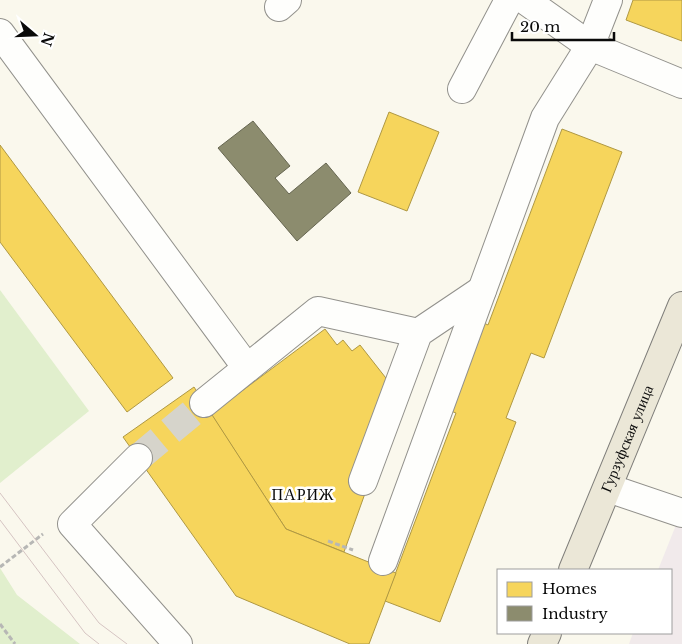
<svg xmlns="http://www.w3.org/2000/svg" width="682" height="644" font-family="'Libre Baskerville',serif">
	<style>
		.industrial { fill: #f1eaeb }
		.green { fill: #e1efcd }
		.homes { fill: #f6d55c; stroke: #af9843 }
		.industry { fill: #8c8c6e; stroke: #656550 }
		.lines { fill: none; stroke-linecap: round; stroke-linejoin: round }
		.minor-tunnel { stroke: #d6d4cb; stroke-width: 28; stroke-dasharray: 28 14; stroke-linecap: butt }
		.minor-casing { stroke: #92918c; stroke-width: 30 }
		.major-casing { stroke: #7f7e7a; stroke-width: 30 }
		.path { stroke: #b7b7b5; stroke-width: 3; stroke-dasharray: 5 2.5; stroke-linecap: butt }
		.minor { stroke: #fefefc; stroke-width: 28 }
		.major { stroke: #ebe7d7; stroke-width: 28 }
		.tram { stroke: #d5c4c2; stroke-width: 1 }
		.labels { text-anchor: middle; stroke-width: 5; stroke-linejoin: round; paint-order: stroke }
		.street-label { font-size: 15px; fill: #0a0a0a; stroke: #fff }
		.neighbourhood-label { font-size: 16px; letter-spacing: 1px; fill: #0a0a0a; stroke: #fff }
	</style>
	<rect width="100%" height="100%" fill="#faf8ed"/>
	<path class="industrial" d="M682,510V644H629L633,633H671V570H658Z"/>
	<g class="green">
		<path d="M0,290L89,411L0,483Z"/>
		<path d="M0,568L17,595L80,644H0Z"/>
	</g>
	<g class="homes">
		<path d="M633,0H682V41L626,20Z"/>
		<path d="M389,112L439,132L407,211L358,192Z"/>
		<path d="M562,129L622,152L544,358L531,353L506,418L516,422L440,622L385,601L456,413L446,409L480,321L488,325Z"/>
		<path d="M0,145L173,378L127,412L0,242Z"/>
		<path d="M325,329L337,345L343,340L352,351L360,345L400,396L344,552L286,529L211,414Z"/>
		<path d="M194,387L286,529L396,573L369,644H350L236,596L123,437Z"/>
	</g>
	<path class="industry" d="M253,121L290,166L275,178L289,194L326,163L351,193L297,241L218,148Z"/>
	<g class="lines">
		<path class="minor-tunnel" d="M138,458L204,403"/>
		<g class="minor-casing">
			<g id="minor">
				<path d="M525,0L590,46L682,84"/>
				<path d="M279,7L287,0"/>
				<path d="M0,33L247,368"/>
				<path d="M462,89L509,0"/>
				<path d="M204,403L318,311L418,333"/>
				<path d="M138,458L72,524L178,644"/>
				<path d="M363,481L418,333L482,290"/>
				<path d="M608,488L682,513"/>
				<path d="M383,561L545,118L590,46L608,0"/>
			</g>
		</g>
		<g class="major-casing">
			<g id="major">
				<path id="s1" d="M573,570L682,306"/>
				<path d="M542,644L547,633"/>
			</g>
		</g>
		<g class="path">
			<path d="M328,541L353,550"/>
			<path d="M0,567L43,534"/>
			<path d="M0,624L15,644"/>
		</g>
		<use href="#minor" class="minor"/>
		<use href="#major" class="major"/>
		<g class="tram">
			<path d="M0,493L99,623L127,644"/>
			<path d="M0,520L85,633L99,644"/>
		</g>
	</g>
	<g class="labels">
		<g class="street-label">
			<text dy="5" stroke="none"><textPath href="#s1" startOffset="142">Гурзуфская улица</textPath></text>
		</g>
		<g class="neighbourhood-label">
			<text x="303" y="500">ПАРИЖ</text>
		</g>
	</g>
	<rect x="497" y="569" width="175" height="65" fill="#ffffff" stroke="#9d9d9d"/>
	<rect x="507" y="582" width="25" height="15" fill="#f6d55c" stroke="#9d9d9d"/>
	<text x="542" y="594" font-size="15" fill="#0a0a0a">Homes</text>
	<rect x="507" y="606" width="25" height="15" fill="#8c8c6e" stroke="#9d9d9d"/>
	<text x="542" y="619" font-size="15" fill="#0a0a0a">Industry</text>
	<g transform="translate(35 35) rotate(109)" stroke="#ffffff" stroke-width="4" paint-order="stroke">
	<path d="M0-4L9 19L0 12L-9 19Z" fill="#0a0a0a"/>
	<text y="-8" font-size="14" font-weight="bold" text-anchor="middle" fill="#0a0a0a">N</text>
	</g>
	<path d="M512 32v8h102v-8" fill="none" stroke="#0a0a0a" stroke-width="2.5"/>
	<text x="520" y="32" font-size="15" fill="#0a0a0a" stroke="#ffffff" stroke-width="4" paint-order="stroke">20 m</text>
</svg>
